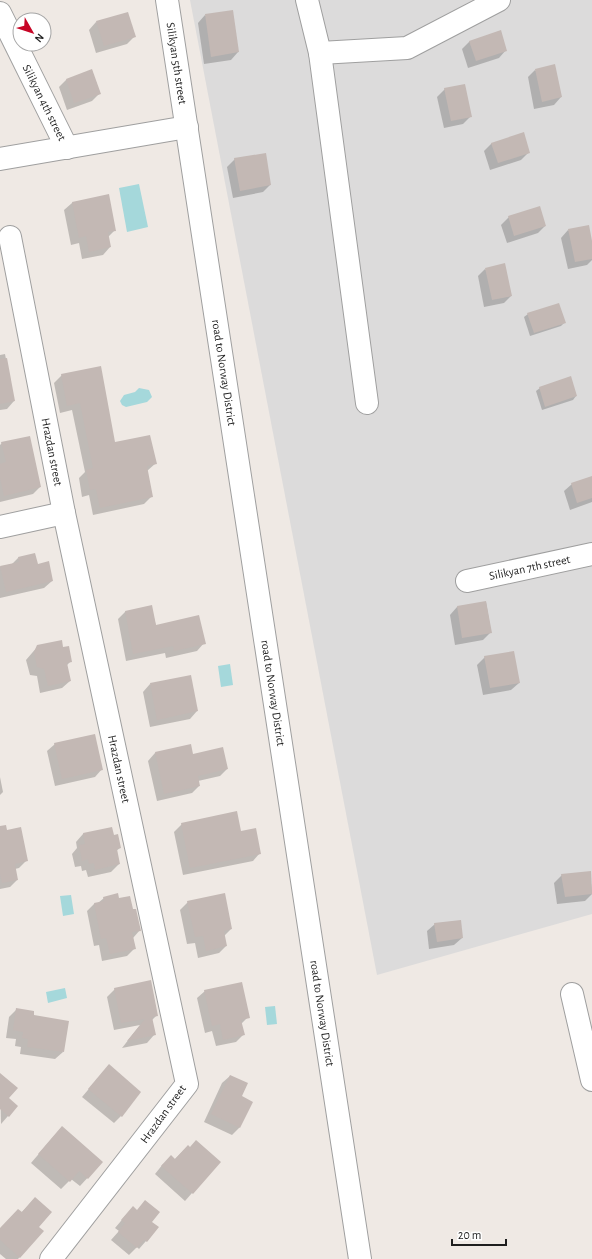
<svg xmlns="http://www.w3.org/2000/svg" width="592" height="1259" font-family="'Alegreya Sans',sans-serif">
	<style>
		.residential { fill: #dcdbdb }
		.water { fill: #a5d8db }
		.shadow { fill: #0003 }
		.building { fill: #c3b8b4 }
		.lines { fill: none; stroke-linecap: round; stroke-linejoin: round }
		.minor-casing { stroke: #9f9f9f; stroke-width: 24 }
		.minor { stroke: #fff; stroke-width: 22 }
		.labels { text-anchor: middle; stroke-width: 3; stroke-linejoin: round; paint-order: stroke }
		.street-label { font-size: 12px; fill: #1e1e1e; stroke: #fff }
	</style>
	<rect width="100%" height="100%" fill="#efe9e4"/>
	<path class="residential" d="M190,0H592V914L377,975Z"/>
	<g class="water">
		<path d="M139,184L148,227L127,232L119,188Z"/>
		<path d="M139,388L149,390L152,397L147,402L126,407L122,405L120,401L124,395L135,392Z"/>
		<path d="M230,664L233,685L221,687L218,666Z"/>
		<path d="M71,895L74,914L63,916L60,896Z"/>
		<path d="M65,988L67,998L48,1003L46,992Z"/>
		<path d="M275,1006L277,1024L267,1025L265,1007Z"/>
	</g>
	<g class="shadow">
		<path d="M205,15L238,52L231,60L204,64L198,23Z"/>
		<path d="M96,22L135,36L127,44L96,53L89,30Z"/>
		<path d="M470,41L506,50L499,58L468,68L462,49Z"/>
		<path d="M535,70L561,97L554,105L534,109L528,77Z"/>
		<path d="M92,71L100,93L92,101L67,110L59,87L66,80Z"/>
		<path d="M445,89L471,116L463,124L444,128L437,97Z"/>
		<path d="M492,143L529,152L521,160L490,170L484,151Z"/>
		<path d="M235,159L270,185L263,192L233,198L227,167Z"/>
		<path d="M108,195L115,230L108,237L110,247L103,255L82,259L79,243L71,245L64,210L72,203Z"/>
		<path d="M509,217L545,226L538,233L507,243L501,225Z"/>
		<path d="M568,230L592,246V260L587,265L568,269L561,238Z"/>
		<path d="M485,269L511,296L504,303L484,307L478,276Z"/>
		<path d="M528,314L565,322L561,326L530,336L524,317Z"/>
		<path d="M5,354L14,401L7,409L0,410V355Z"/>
		<path d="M62,375L114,444L156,463L147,471L152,496L144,504L93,515L89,495L82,497L79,478L85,472L72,410L60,413L54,383Z"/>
		<path d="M540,388L576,396L573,400L542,410L536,391Z"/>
		<path d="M2,443L40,487L33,494L0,502V445Z"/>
		<path d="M592,477V502L570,510L564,491L572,484Z"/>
		<path d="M18,558L37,565L52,581L44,588L0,598V567L12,564Z"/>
		<path d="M486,602L491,632L483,640L455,645L450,615L457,607Z"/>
		<path d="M151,606L156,626L204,643L197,651L166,658L165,653L126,661L118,619L125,612Z"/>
		<path d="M38,646L63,648L71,661L66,666L70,681L62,688L40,693L37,676L30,675L26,660Z"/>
		<path d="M485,657L519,683L511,690L483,695L477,665Z"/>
		<path d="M150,684L197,711L190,719L150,727L143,692Z"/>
		<path d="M55,744L102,769L95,777L55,786L47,751Z"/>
		<path d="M155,753L192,755L227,769L220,776L198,781L199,786L192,793L157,801L148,761Z"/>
		<path d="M0,777L3,792L0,795Z"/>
		<path d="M182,824L240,832L260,853L253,861L183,875L174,832Z"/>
		<path d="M111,828L113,836L120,848L116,851L119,864L111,872L88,877L86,870L82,871L81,866L75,867L72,854L77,848L76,842L83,834Z"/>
		<path d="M0,833L27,860L19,868L15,869L17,880L10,887L0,889Z"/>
		<path d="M590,872L592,894L585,901L557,904L554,883L562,875Z"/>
		<path d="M104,898L118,899L132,911L140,930L133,938L135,948L127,956L102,961L99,945L94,946L87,911L94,904L98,903Z"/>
		<path d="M188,902L231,929L224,936L226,946L219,953L198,958L195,943L187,944L180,910Z"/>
		<path d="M435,924L462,938L454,945L429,949L427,931Z"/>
		<path d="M115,989L157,1015L151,1021L154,1035L147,1043L122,1048L140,1025L114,1030L107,997Z"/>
		<path d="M205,991L248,1017L241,1024L244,1034L236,1042L216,1046L212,1031L205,1033L197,998Z"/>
		<path d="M17,1009L32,1016L63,1052L55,1059L20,1054L21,1047L15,1046L16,1039L6,1038L9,1017Z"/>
		<path d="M109,1065L121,1116L114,1123L82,1097Z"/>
		<path d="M230,1076L240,1097L239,1128L232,1135L204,1122L222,1083Z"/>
		<path d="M0,1077L8,1099V1116L1,1124Z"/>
		<path d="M55,1135L102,1162L80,1186L71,1179L61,1189L31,1163Z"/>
		<path d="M188,1146L192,1193L185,1201L155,1174L163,1164L174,1160Z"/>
		<path d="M35,1198L38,1227L42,1231L18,1259H6L0,1254V1229L21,1213Z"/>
		<path d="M126,1215L151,1222L146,1241L139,1249L137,1247L129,1255L111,1240L119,1231L115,1228Z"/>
	</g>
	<g class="building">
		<path d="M233,10L239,52L211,57L205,14Z"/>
		<path d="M128,12L136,37L104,46L96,21Z"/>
		<path d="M501,30L507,51L476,61L469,41Z"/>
		<path d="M555,64L562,97L542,102L535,69Z"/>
		<path d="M92,69L101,94L74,103L66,79Z"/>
		<path d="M465,84L472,117L451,121L444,88Z"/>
		<path d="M524,132L530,153L498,163L491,143Z"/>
		<path d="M266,153L271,185L240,191L234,158Z"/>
		<path d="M109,194L116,231L108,232L111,247L89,252L86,236L79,238L72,202Z"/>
		<path d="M540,206L546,226L514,236L508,216Z"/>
		<path d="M589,225L592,241V259L575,262L568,229Z"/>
		<path d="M505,263L512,296L492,300L485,268Z"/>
		<path d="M559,303L566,323L534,333L527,313Z"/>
		<path d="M7,358L15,401L0,404V359Z"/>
		<path d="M101,366L115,442L150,435L157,464L147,466L153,497L100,508L96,489L90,490L86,470L93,468L80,403L67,406L61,374Z"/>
		<path d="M571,376L577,396L545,407L539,387Z"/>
		<path d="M30,436L41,487L4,496L0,478V464L6,462L1,442Z"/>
		<path d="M592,476V498L577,503L571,483Z"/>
		<path d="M35,553L38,564L49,561L53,581L6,592L0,566L19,562L18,557Z"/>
		<path d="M486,601L492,633L462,638L457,606Z"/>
		<path d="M152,605L156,625L199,615L206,644L174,651L173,646L133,654L125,611Z"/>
		<path d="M62,640L63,647L69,646L72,662L67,663L71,681L48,686L44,669L37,667L34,652L37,645Z"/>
		<path d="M514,651L520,683L490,688L484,656Z"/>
		<path d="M191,675L198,711L157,720L150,683Z"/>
		<path d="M95,734L103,770L62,779L54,743Z"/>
		<path d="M191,744L193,754L223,747L228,769L198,776L200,786L164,794L155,752Z"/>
		<path d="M237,811L241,831L256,828L261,854L190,868L181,823Z"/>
		<path d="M6,825L7,830L21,827L28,861L15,864L18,880L2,883L0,874V826Z"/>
		<path d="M112,827L114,835L118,834L121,848L117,849L120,864L95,870L94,863L89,864L88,859L82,861L79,845L85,844L83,833Z"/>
		<path d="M591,871L592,894L565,897L561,874Z"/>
		<path d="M118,893L119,898L130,896L133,909H136L141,931L132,932L136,949L110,954L106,938L101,939L94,903L104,901L103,897Z"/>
		<path d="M225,893L232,929L224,931L227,946L206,951L203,936L195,937L187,901Z"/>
		<path d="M461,920L463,938L437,942L434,923Z"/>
		<path d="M151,980L158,1016L152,1017L156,1035L127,1041L145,1019L121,1023L114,988Z"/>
		<path d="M242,982L250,1018L241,1020L245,1035L223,1040L220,1024L212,1026L204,990Z"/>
		<path d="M16,1008L34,1011V1015L69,1021L64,1052L27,1047L28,1039L22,1038L23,1032L13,1030Z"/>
		<path d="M109,1064L141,1092L122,1117L88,1089Z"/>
		<path d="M0,1073L18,1088L9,1098L18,1106L9,1117L0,1109Z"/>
		<path d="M230,1075L248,1083L242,1096L253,1102L240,1128L211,1114Z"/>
		<path d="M62,1126L103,1162L88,1179L79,1171L70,1182L38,1154Z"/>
		<path d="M196,1140L221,1162L193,1194L161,1166L171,1155L175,1159L188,1145L190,1147Z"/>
		<path d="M35,1197L52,1212L39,1227L44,1231L20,1258L0,1240V1228L18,1209L22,1212Z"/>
		<path d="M145,1200L160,1212L152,1222L159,1227L147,1242L144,1240L137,1248L118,1232L125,1223L121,1220L133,1206L137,1210Z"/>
	</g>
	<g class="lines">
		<g class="minor-casing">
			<g id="minor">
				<path id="s1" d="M167,0L360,1259"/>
				<path d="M307,0L320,53L367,403"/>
				<path id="s2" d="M0,13L67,148"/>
				<path d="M320,53L407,48L499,0"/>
				<path d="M0,159L187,127"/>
				<path id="s3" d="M10,237L64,513L187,1084L51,1259"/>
				<path d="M0,527L64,513"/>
				<path id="s4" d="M467,581L592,554"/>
				<path d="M572,994L592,1080"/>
			</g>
		</g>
		<use href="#minor" class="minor"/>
	</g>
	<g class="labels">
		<g class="street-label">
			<text dy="4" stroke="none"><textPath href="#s1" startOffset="64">Silikyan 5th street</textPath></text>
			<text dy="4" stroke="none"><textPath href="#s2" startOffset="100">Silikyan 4th street</textPath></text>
			<text dy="4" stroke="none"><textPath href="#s1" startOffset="377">road to Norway District</textPath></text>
			<text dy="4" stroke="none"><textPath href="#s3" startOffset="219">Hrazdan street</textPath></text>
			<text dy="4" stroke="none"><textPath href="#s4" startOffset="64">Silikyan 7th street</textPath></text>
			<text dy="4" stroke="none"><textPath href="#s1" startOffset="701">road to Norway District</textPath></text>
			<text dy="4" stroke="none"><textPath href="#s3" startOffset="543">Hrazdan street</textPath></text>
			<text dy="4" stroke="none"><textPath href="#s1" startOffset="1025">road to Norway District</textPath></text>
			<text transform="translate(163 1114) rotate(-54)" y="4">Hrazdan street</text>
		</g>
	</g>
	<g transform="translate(32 32) rotate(129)"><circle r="19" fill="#ffffff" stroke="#a5a5a5"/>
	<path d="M0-3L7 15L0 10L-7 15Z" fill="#c70526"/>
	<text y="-6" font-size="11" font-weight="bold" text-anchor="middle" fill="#1e1e1e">N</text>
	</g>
	<path d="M452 1239v6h54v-6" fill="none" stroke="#1e1e1e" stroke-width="2"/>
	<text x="458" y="1239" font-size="12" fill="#1e1e1e" stroke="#ffffff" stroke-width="3" paint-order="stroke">20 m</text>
</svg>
